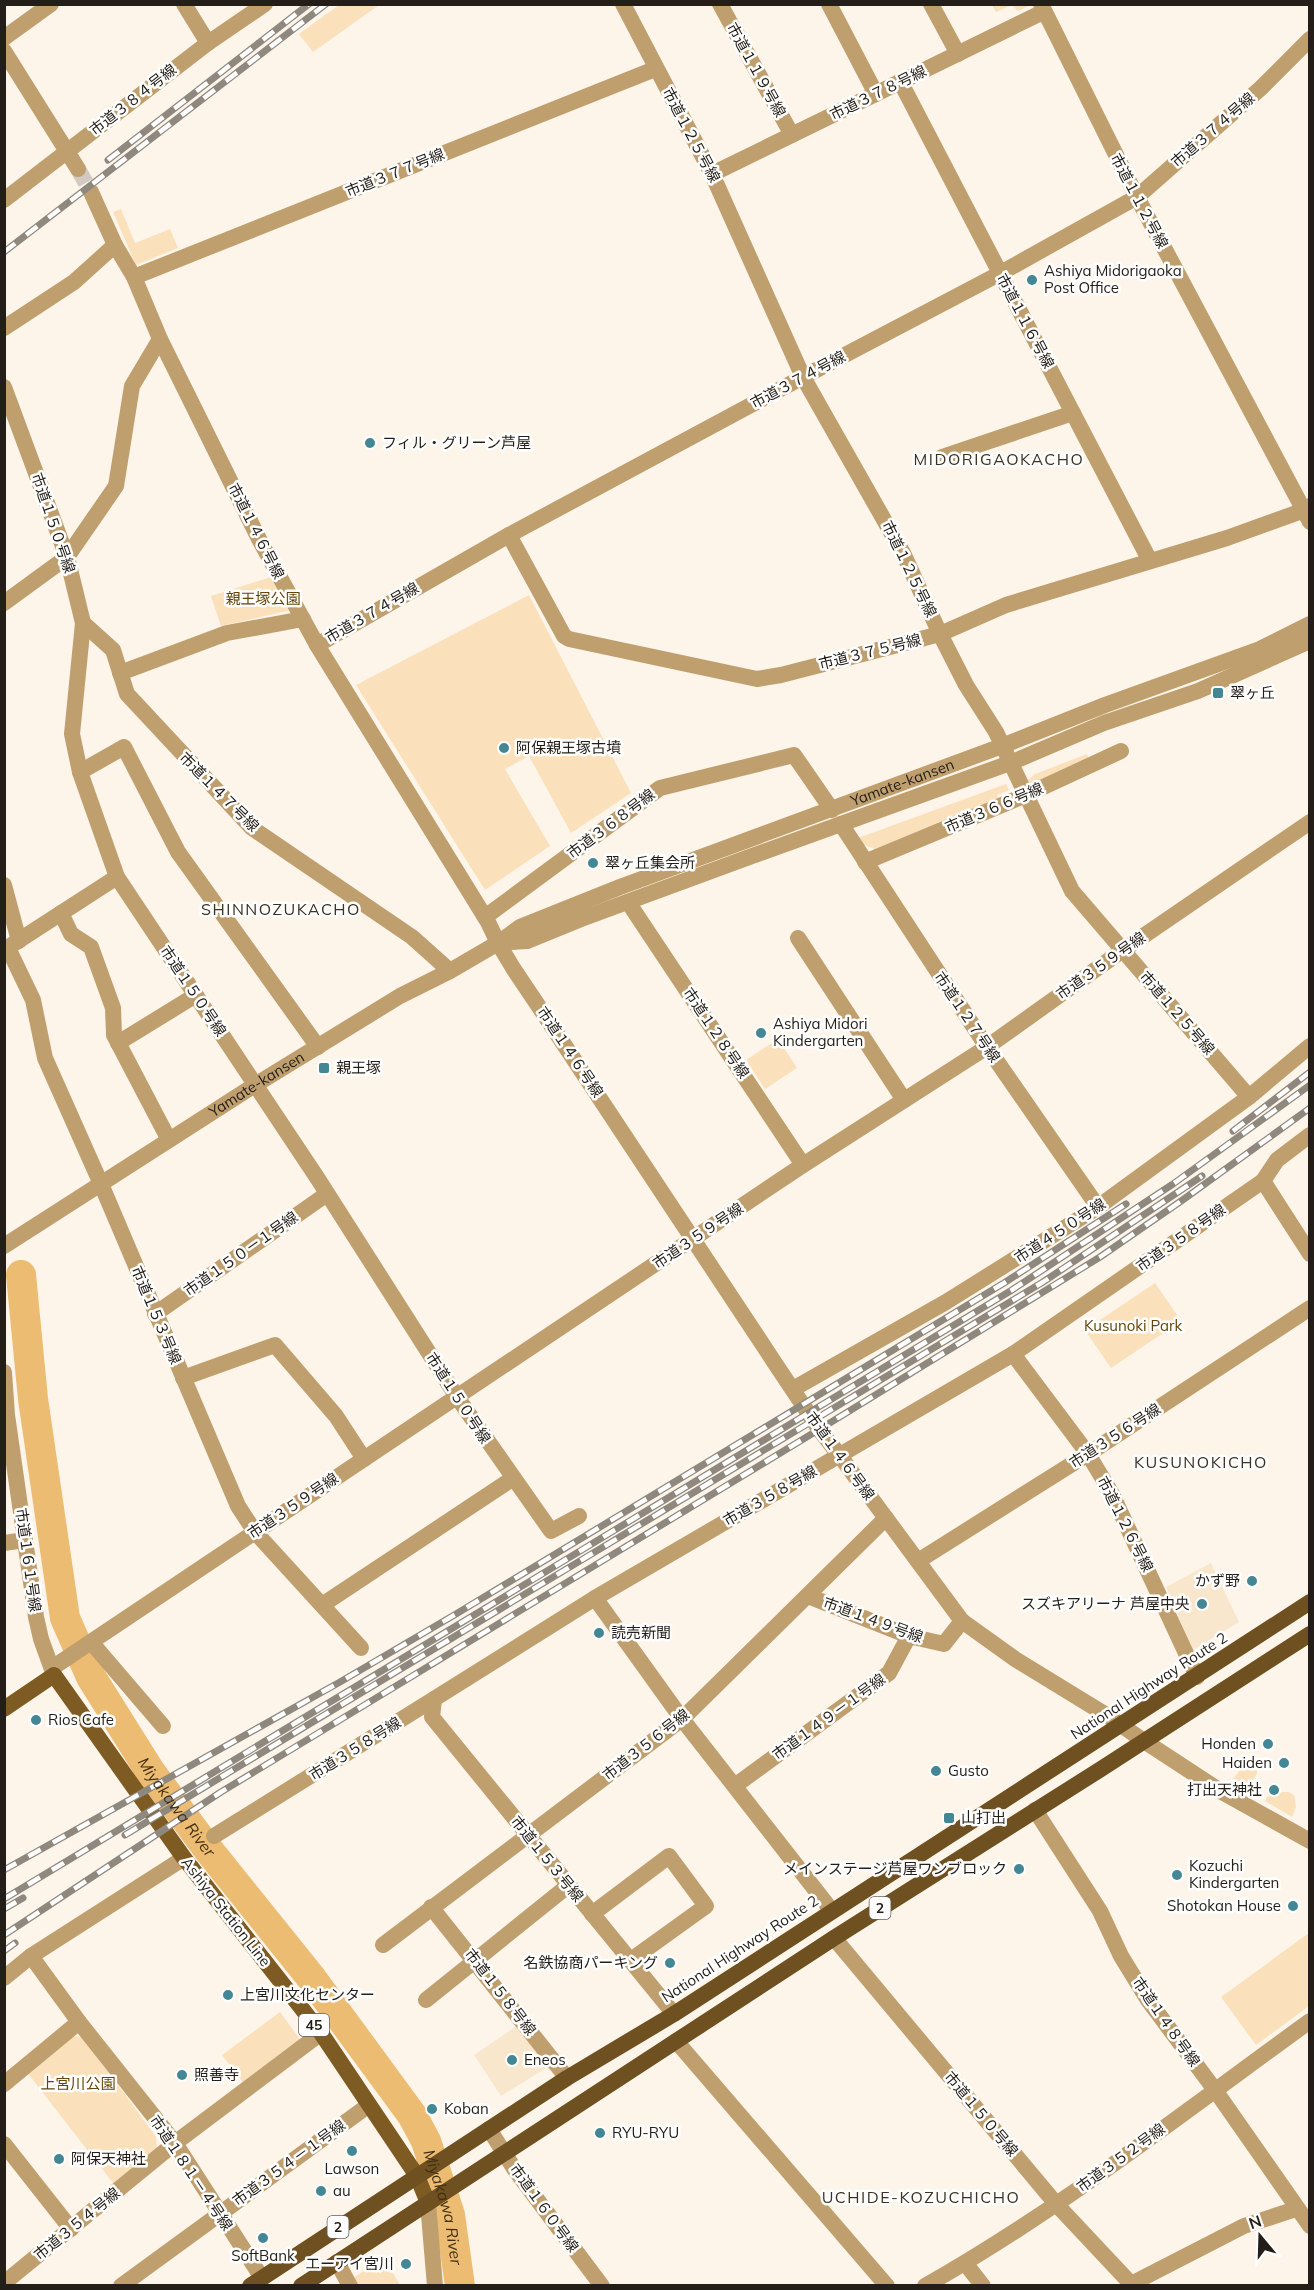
<svg xmlns="http://www.w3.org/2000/svg" width="1314" height="2290" font-family="Mulish,'Noto Sans JP',sans-serif">
	<style>
		.built { fill: #f9e7cd }
		.green { fill: #fae0bb }
		.lines { fill: none; stroke-linecap: round; stroke-linejoin: round }
		.river { stroke: #ecbc73; stroke-width: 30 }
		.minor-tunnel { stroke: #d2cac0; stroke-width: 16; stroke-dasharray: 16 8; stroke-linecap: butt }
		.minor { stroke: #c09f6f; stroke-width: 16 }
		.tertiary { stroke: #c09f6f; stroke-width: 16 }
		.primary { stroke: #7e5b23; stroke-width: 16 }
		.trunk { stroke: #6f5020; stroke-width: 16 }
		.rail-casing { stroke: #8f887f; stroke-width: 7 }
		.rail { stroke: #fff; stroke-width: 4.5; stroke-dasharray: 14; stroke-linecap: butt }
		.poi-dot { fill: #428793; stroke: #fff; stroke-width: 2 }
		.labels { text-anchor: middle; stroke-width: 5; stroke-linejoin: round; paint-order: stroke }
		.shield { fill: #fff; stroke: #65625d; stroke-width: 1.5 }
		.shield-label { font-size: 14px; font-weight: bold; fill: #231e17 }
		.street-label { font-size: 15px; fill: #231e17; stroke: #fff }
		.poi-label { font-size: 15px; fill: #231e17; stroke: #fff; text-anchor: start }
		.park-label { font-size: 15px; fill: #654509; stroke: #fff }
		.neighbourhood-label { font-size: 16px; letter-spacing: 1.5px; fill: #3d3323; stroke: #fff }
		.water-label { font-size: 16px; font-style: italic; fill: #43300f; stroke: #fff }
	</style>
	<rect width="100%" height="100%" fill="#fef5ea"/>
	<g class="built">
		<path d="M1211,1563L1239,1622L1193,1650L1166,1587Z"/>
		<path d="M518,2025L551,2065L501,2096L474,2055Z"/>
	</g>
	<g class="green">
		<path d="M339,5H379L313,52L299,34Z"/>
		<path d="M992,5H1031L1018,11L1012,5L996,12Z"/>
		<path d="M121,209L135,243L170,229L178,248L136,265L113,212Z"/>
		<path d="M271,577L291,610L221,626L211,596Z"/>
		<path d="M529,595L631,793L571,833L529,756L505,769L550,846L485,890L356,685Z"/>
		<path d="M1087,754L1089,759L1031,786L1028,780L1035,774Z"/>
		<path d="M1006,784L1009,790L997,795L998,798L875,851L873,848L861,844L858,838Z"/>
		<path d="M778,1039L797,1068L765,1089L746,1060Z"/>
		<path d="M1155,1283L1181,1321L1111,1368L1085,1330Z"/>
		<path d="M1247,1761L1256,1768L1257,1773L1254,1779L1244,1786L1233,1779Z"/>
		<path d="M1282,1792H1289L1294,1795L1296,1807L1292,1817L1265,1801L1267,1797Z"/>
		<path d="M1309,1933V2006L1256,2045L1221,1997Z"/>
		<path d="M280,2012L302,2042L244,2084L222,2055Z"/>
		<path d="M72,2036L83,2037L156,2137L157,2149L113,2183L26,2071Z"/>
		<path d="M384,2258L400,2285H357L353,2278Z"/>
	</g>
	<g class="lines">
		<path class="river" id="s1" d="M21,1275L33,1399L65,1618L91,1677L150,1771L207,1848L313,1980L412,2115L426,2141L450,2215L460,2286"/>
		<path class="minor-tunnel" d="M78,169L91,192"/>
		<g class="minor">
			<path d="M184,4L208,43"/>
			<path d="M623,4L712,174L803,377L904,555L940,634L966,685L996,732L1072,891L1249,1097"/>
			<path d="M720,4L792,135"/>
			<path d="M829,4L876,94"/>
			<path d="M931,4L958,54"/>
			<path d="M1041,4L1137,197L1310,522"/>
			<path d="M4,51L78,169"/>
			<path d="M900,81L1150,561"/>
			<path d="M712,174L1043,12"/>
			<path d="M91,192L115,245L134,277L160,339L259,539L317,645L488,922L498,943L513,968C616,1121 716,1276 819,1429L840,1456"/>
			<path d="M4,200L208,43L265,4"/>
			<path d="M134,277L655,69"/>
			<path d="M4,328L74,282L115,245"/>
			<path d="M4,387L67,557L83,623L72,734L80,772L117,877L318,1179L457,1397L551,1531L579,1516"/>
			<path d="M942,457L1073,413"/>
			<path d="M509,535L564,636L569,639L757,679L781,675L940,634L1006,605L1227,538L1302,511L1310,506"/>
			<path d="M4,603L67,557L116,486L132,386L160,339"/>
			<path d="M83,623L113,650L127,694L252,828L412,937L450,971"/>
			<path d="M317,645L509,535L803,377L999,274L1137,197L1261,88L1310,39"/>
			<path d="M120,673L227,633L303,619"/>
			<path d="M80,772L124,747L178,852L318,1047"/>
			<path d="M841,824L987,1047L1098,1207"/>
			<path d="M865,862L1026,795L1121,751"/>
			<path d="M4,885L19,941"/>
			<path d="M628,902L803,1165"/>
			<path d="M61,913L71,934L91,947L113,1008L114,1035L169,1140"/>
			<path d="M485,917L660,788L794,755L832,810"/>
			<path d="M798,938L904,1100"/>
			<path id="s2" d="M498,943L520,927L620,887L1002,746L1105,705L1260,649L1310,624"/>
			<path d="M498,943L527,941L581,919L752,856L1010,763L1104,723L1198,691L1310,641"/>
			<path d="M8,948L33,1000L45,1058L101,1184L238,1506L255,1532L361,1648"/>
			<path d="M4,950L117,877"/>
			<path d="M118,1043L196,995"/>
			<path d="M1263,1181L1277,1160L1310,1135"/>
			<path d="M155,1314L327,1194"/>
			<path d="M1013,1354L1088,1454L1112,1494L1197,1677"/>
			<path d="M183,1378L275,1345L336,1416L364,1459"/>
			<path d="M793,1389L946,1302L1098,1207L1249,1097L1310,1046"/>
			<path d="M4,1543L25,1540"/>
			<path d="M918,1561L1088,1454L1310,1308"/>
			<path d="M808,1596L909,1636L944,1644L962,1621"/>
			<path d="M595,1598L682,1719L832,1911"/>
			<path d="M322,1605L512,1479"/>
			<path d="M91,1642L163,1726"/>
			<path d="M1144,1741L1222,1792L1310,1841"/>
			<path d="M736,1785L889,1673L909,1636"/>
			<path d="M1035,1810L1100,1911L1121,1956L1148,2000L1215,2090L1310,2226"/>
			<path d="M214,1836L434,1699"/>
			<path d="M431,1907L567,2078"/>
			<path d="M592,1914L669,1856L706,1906L631,1960"/>
			<path d="M834,1938L1057,2205L1133,2286"/>
			<path d="M383,1945L682,1719L886,1518"/>
			<path d="M31,1956L79,2022L175,2143L262,2278"/>
			<path d="M426,2000L569,1885"/>
			<path d="M676,2041L887,2286"/>
			<path d="M4,2084L79,2022"/>
			<path d="M4,2144L71,2229"/>
			<path d="M428,2203L435,2286"/>
			<path d="M337,2262L350,2286"/>
			<path d="M965,2263L983,2286"/>
			<path d="M4,2283L175,2143L321,2033"/>
			<path d="M1131,2284L1244,2226L1296,2209"/>
			<path d="M121,2286L369,2105"/>
			<path d="M925,2286C1061,2209 1184,2112 1310,2021"/>
		</g>
		<g class="tertiary">
			<path d="M4,38L51,4"/>
			<path id="s3" d="M4,1246L255,1085L400,996L450,971L498,943"/>
			<path d="M4,1372L7,1415L36,1617L41,1639L54,1675"/>
			<path d="M840,1456L962,1621L1015,1659L1108,1716L1144,1741"/>
			<path d="M52,1668L803,1165L987,1047L1123,950L1310,822"/>
			<path d="M4,1978L31,1956L184,1858"/>
			<path d="M674,2014L432,1717L434,1699L595,1598L1013,1354L1263,1181L1310,1254"/>
			<path d="M489,2129L515,2170L602,2286"/>
		</g>
		<path class="primary" d="M4,1709L54,1675L184,1858L321,2033L417,2176L428,2203"/>
		<g class="trunk">
			<path d="M250,2286L567,2078L674,2014L1310,1602"/>
			<path d="M301,2286L834,1938L1101,1769L1310,1634"/>
		</g>
		<g class="rail-casing">
			<g id="rail">
				<path d="M108,160L309,4"/>
				<path d="M4,252L326,4"/>
				<path d="M1233,1131L1310,1072"/>
				<path d="M125,1835L1043,1282L1202,1176"/>
				<path d="M4,1870L340,1682L456,1614L1004,1283L1126,1204"/>
				<path d="M4,1899L1012,1290L1173,1184L1310,1085"/>
				<path d="M4,1909L23,1898"/>
				<path d="M4,1935L221,1792L833,1421L1100,1257L1184,1199L1310,1108"/>
				<path d="M4,1951L15,1943"/>
			</g>
		</g>
		<use href="#rail" class="rail"/>
	</g>
	<g class="poi-dot">
		<circle cx="1032" cy="280" r="6"/>
		<circle cx="370" cy="443" r="6"/>
		<rect x="1212" y="687" width="12" height="12" rx="3"/>
		<circle cx="504" cy="748" r="6"/>
		<circle cx="593" cy="863" r="6"/>
		<circle cx="761" cy="1033" r="6"/>
		<rect x="318" y="1062" width="12" height="12" rx="3"/>
		<circle cx="1252" cy="1581" r="6"/>
		<circle cx="1202" cy="1604" r="6"/>
		<circle cx="599" cy="1633" r="6"/>
		<circle cx="36" cy="1720" r="6"/>
		<circle cx="1268" cy="1744" r="6"/>
		<circle cx="1284" cy="1763" r="6"/>
		<circle cx="936" cy="1771" r="6"/>
		<circle cx="1274" cy="1790" r="6"/>
		<rect x="943" y="1812" width="12" height="12" rx="3"/>
		<circle cx="1019" cy="1869" r="6"/>
		<circle cx="1177" cy="1875" r="6"/>
		<circle cx="1293" cy="1906" r="6"/>
		<circle cx="670" cy="1963" r="6"/>
		<circle cx="228" cy="1995" r="6"/>
		<circle cx="512" cy="2060" r="6"/>
		<circle cx="182" cy="2075" r="6"/>
		<circle cx="432" cy="2109" r="6"/>
		<circle cx="600" cy="2133" r="6"/>
		<circle cx="352" cy="2151" r="6"/>
		<circle cx="59" cy="2159" r="6"/>
		<circle cx="321" cy="2191" r="6"/>
		<circle cx="263" cy="2238" r="6"/>
		<circle cx="406" cy="2264" r="6"/>
	</g>
	<g class="labels">
		<g class="shield">
			<rect x="869.5" y="1897" width="21" height="22" rx="4.5"/>
			<rect x="299" y="2014" width="30" height="22" rx="4.5"/>
			<rect x="327.5" y="2216" width="21" height="22" rx="4.5"/>
		</g>
		<g class="shield-label">
			<text x="880" y="1913">2</text>
			<text x="314" y="2030">45</text>
			<text x="338" y="2232">2</text>
		</g>
		<g class="street-label">
			<text transform="translate(756 70) rotate(61)" y="5">市道１１９号線</text>
			<text transform="translate(878 93) rotate(-26)" y="5">市道３７８号線</text>
			<text transform="translate(133 100) rotate(-38)" y="5">市道３８４号線</text>
			<text transform="translate(1213 130) rotate(-41)" y="5">市道３７４号線</text>
			<text transform="translate(691 135) rotate(62)" y="5">市道１２５号線</text>
			<text transform="translate(395 173) rotate(-22)" y="5">市道３７７号線</text>
			<text transform="translate(1139 201) rotate(62)" y="5">市道１１２号線</text>
			<text transform="translate(1025 321) rotate(62)" y="5">市道１１６号線</text>
			<text transform="translate(798 380) rotate(-28)" y="5">市道３７４号線</text>
			<text transform="translate(53 523) rotate(71)" y="5">市道１５０号線</text>
			<text transform="translate(256 531) rotate(63)" y="5">市道１４６号線</text>
			<text transform="translate(909 569) rotate(64)" y="5">市道１２５号線</text>
			<text transform="translate(372 613) rotate(-30)" y="5">市道３７４号線</text>
			<text transform="translate(870 652) rotate(-14)" y="5">市道３７５号線</text>
			<text dy="5" stroke="none"><textPath href="#s2" startOffset="436">Yamate-kansen</textPath></text>
			<text transform="translate(219 792) rotate(45)" y="5">市道１４７号線</text>
			<text transform="translate(994 808) rotate(-23)" y="5">市道３６６号線</text>
			<text transform="translate(611 824) rotate(-37)" y="5">市道３６８号線</text>
			<text transform="translate(1101 966) rotate(-35)" y="5">市道３５９号線</text>
			<text transform="translate(193 991) rotate(56)" y="5">市道１５０号線</text>
			<text transform="translate(1177 1013) rotate(49)" y="5">市道１２５号線</text>
			<text transform="translate(967 1017) rotate(56)" y="5">市道１２７号線</text>
			<text transform="translate(716 1033) rotate(56)" y="5">市道１２８号線</text>
			<text transform="translate(570 1052) rotate(56)" y="5">市道１４６号線</text>
			<text dy="5" stroke="none"><textPath href="#s3" startOffset="300">Yamate-kansen</textPath></text>
			<text transform="translate(1060 1231) rotate(-33)" y="5">市道４５０号線</text>
			<text transform="translate(698 1236) rotate(-34)" y="5">市道３５９号線</text>
			<text transform="translate(1181 1238) rotate(-35)" y="5">市道３５８号線</text>
			<text transform="translate(241 1254) rotate(-35)" y="5">市道１５０－１号線</text>
			<text transform="translate(156 1315) rotate(67)" y="5">市道１５３号線</text>
			<text transform="translate(458 1398) rotate(57)" y="5">市道１５０号線</text>
			<text transform="translate(1115 1436) rotate(-33)" y="5">市道３５６号線</text>
			<text transform="translate(840 1456) rotate(54)" y="5">市道１４６号線</text>
			<text transform="translate(770 1496) rotate(-30)" y="5">市道３５８号線</text>
			<text transform="translate(293 1506) rotate(-34)" y="5">市道３５９号線</text>
			<text transform="translate(1125 1524) rotate(63)" y="5">市道１２６号線</text>
			<text transform="translate(28 1560) rotate(82)" y="5">市道１６１号線</text>
			<text transform="translate(873 1620) rotate(20)" y="5">市道１４９号線</text>
			<text transform="translate(1149 1686) rotate(-33)" y="5">National Highway Route 2</text>
			<text transform="translate(829 1717) rotate(-36)" y="5">市道１４９－１号線</text>
			<text transform="translate(646 1745) rotate(-38)" y="5">市道３５６号線</text>
			<text transform="translate(355 1749) rotate(-32)" y="5">市道３５８号線</text>
			<text transform="translate(547 1859) rotate(51)" y="5">市道１５３号線</text>
			<text transform="translate(226 1912) rotate(52)" y="5">Ashiya Station Line</text>
			<text transform="translate(740 1949) rotate(-33)" y="5">National Highway Route 2</text>
			<text transform="translate(500 1992) rotate(52)" y="5">市道１５８号線</text>
			<text transform="translate(1166 2022) rotate(55)" y="5">市道１４８号線</text>
			<text transform="translate(981 2114) rotate(50)" y="5">市道１５０号線</text>
			<text transform="translate(1121 2158) rotate(-36)" y="5">市道３５２号線</text>
			<text transform="translate(289 2163) rotate(-36)" y="5">市道３５４－１号線</text>
			<text transform="translate(191 2173) rotate(56)" y="5">市道１８１－４号線</text>
			<text transform="translate(544 2208) rotate(54)" y="5">市道１６０号線</text>
			<text transform="translate(77 2224) rotate(-39)" y="5">市道３５４号線</text>
		</g>
		<g class="poi-label">
			<text x="1044" y="276">Ashiya Midorigaoka<tspan x="1044" dy="17">Post Office</tspan></text>
			<text x="382" y="448">フィル・グリーン芦屋</text>
			<text x="1230" y="698">翠ヶ丘</text>
			<text x="516" y="753">阿保親王塚古墳</text>
			<text x="605" y="868">翠ヶ丘集会所</text>
			<text x="773" y="1029">Ashiya Midori<tspan x="773" dy="17">Kindergarten</tspan></text>
			<text x="336" y="1073">親王塚</text>
			<text x="1240" y="1586" text-anchor="end">かず野</text>
			<text x="1190" y="1609" text-anchor="end">スズキアリーナ 芦屋中央</text>
			<text x="611" y="1638">読売新聞</text>
			<text x="48" y="1725">Rios Cafe</text>
			<text x="1256" y="1749" text-anchor="end">Honden</text>
			<text x="1272" y="1768" text-anchor="end">Haiden</text>
			<text x="948" y="1776">Gusto</text>
			<text x="1262" y="1795" text-anchor="end">打出天神社</text>
			<text x="961" y="1823">山打出</text>
			<text x="1189" y="1871">Kozuchi<tspan x="1189" dy="17">Kindergarten</tspan></text>
			<text x="1007" y="1874" text-anchor="end">メインステージ芦屋ワンブロック</text>
			<text x="1281" y="1911" text-anchor="end">Shotokan House</text>
			<text x="658" y="1968" text-anchor="end">名鉄協商パーキング</text>
			<text x="240" y="2000">上宮川文化センター</text>
			<text x="524" y="2065">Eneos</text>
			<text x="194" y="2080">照善寺</text>
			<text x="444" y="2114">Koban</text>
			<text x="612" y="2138">RYU-RYU</text>
			<text x="71" y="2164">阿保天神社</text>
			<text x="352" y="2174" text-anchor="middle">Lawson</text>
			<text x="333" y="2196">au</text>
			<text x="263" y="2261" text-anchor="middle">SoftBank</text>
			<text x="394" y="2269" text-anchor="end">エーアイ宮川</text>
		</g>
		<g class="park-label">
			<text x="263" y="604">親王塚公園</text>
			<text x="1133" y="1331">Kusunoki Park</text>
			<text x="78" y="2089">上宮川公園</text>
		</g>
		<g class="neighbourhood-label">
			<text x="999" y="465">MIDORIGAOKACHO</text>
			<text x="281" y="915">SHINNOZUKACHO</text>
			<text x="1201" y="1468">KUSUNOKICHO</text>
			<text x="921" y="2203">UCHIDE-KOZUCHICHO</text>
		</g>
		<g class="water-label">
			<text dy="6" stroke="none"><textPath href="#s1" startOffset="566">Miyakawa River</textPath></text>
			<text dy="6" stroke="none"><textPath href="#s1" startOffset="1052">Miyakawa River</textPath></text>
		</g>
	</g>
	<rect width="1314" height="2290" fill="none" stroke="#231e17" stroke-width="12"/>
	<g transform="translate(1260 2236) rotate(341)" stroke="#ffffff" stroke-width="4.5" paint-order="stroke">
	<path d="M0-4.5L10 22L0 15L-10 22Z" fill="#231e17"/>
	<text y="-9" font-size="16" font-weight="bold" text-anchor="middle" fill="#231e17">N</text>
	</g>
</svg>
